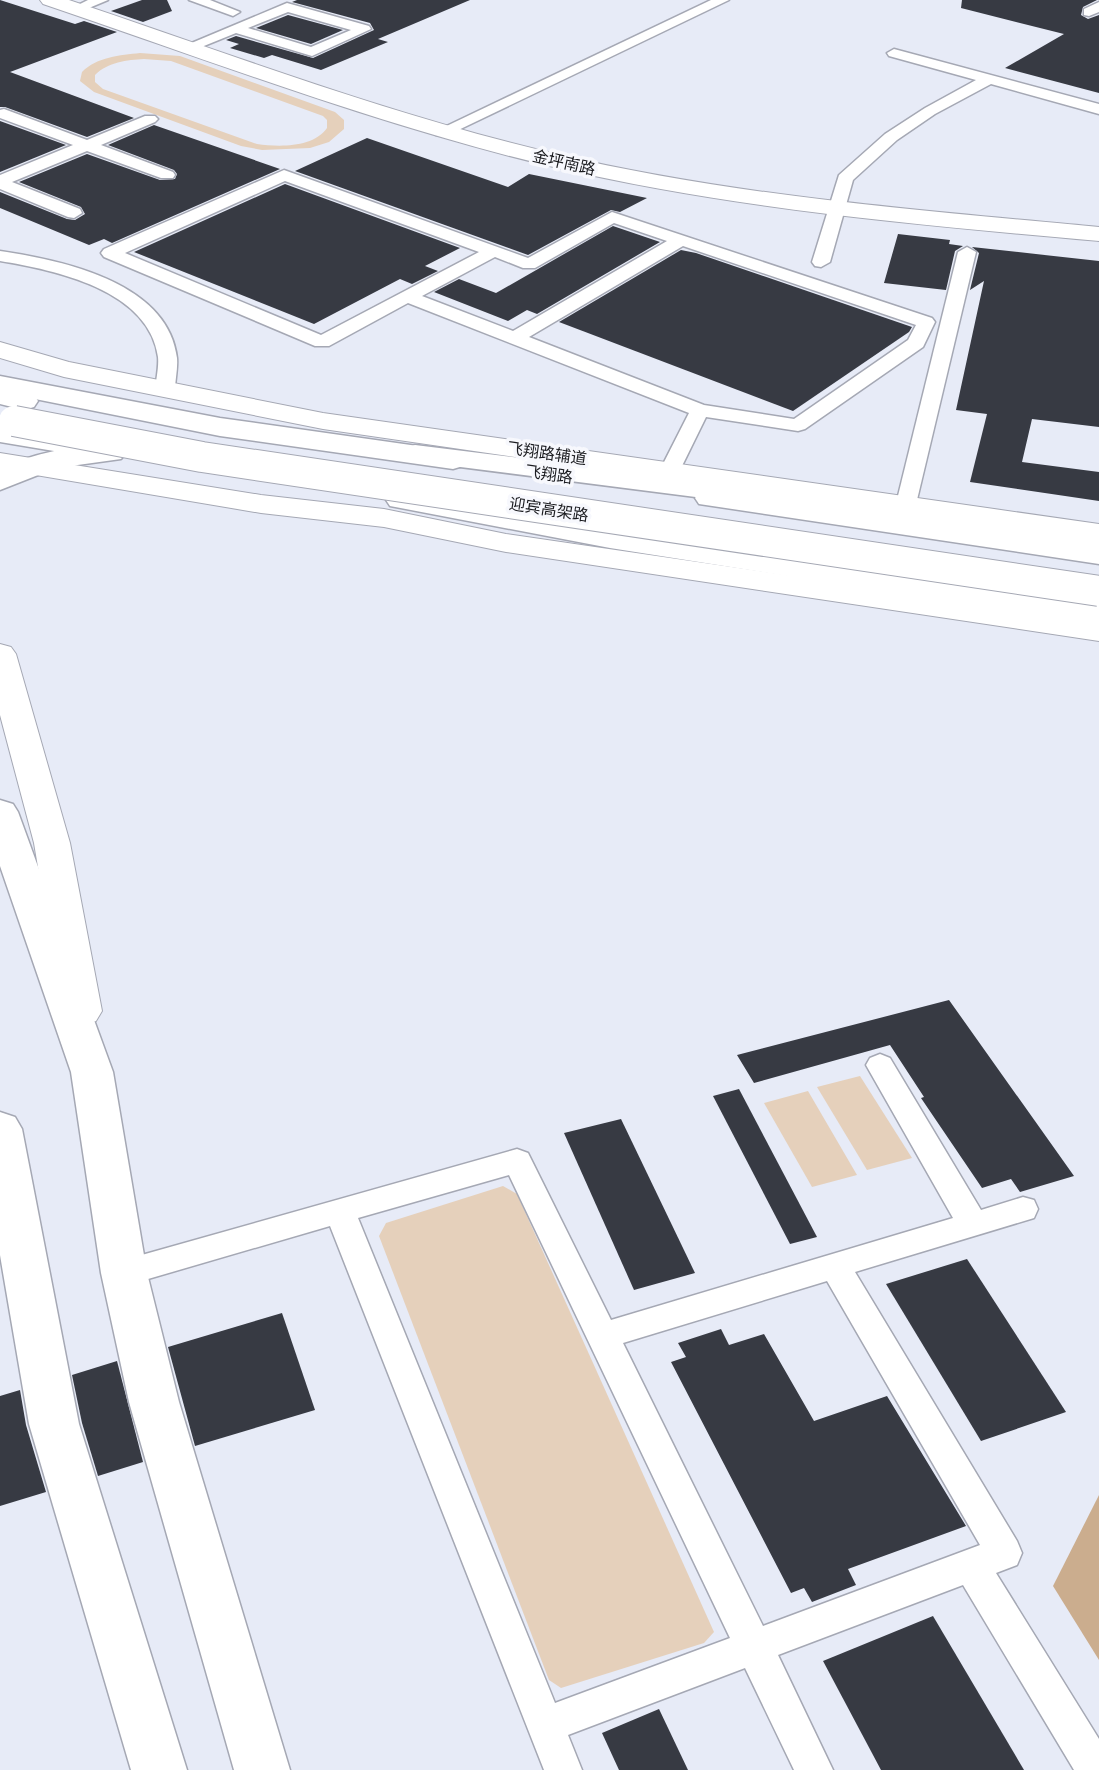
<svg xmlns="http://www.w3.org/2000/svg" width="1099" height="1770" font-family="'Source Sans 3','Noto Sans SC',sans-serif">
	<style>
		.green { fill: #e5d0bb; fill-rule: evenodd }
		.water { fill: #cbad8e }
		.building { fill: #373a43 }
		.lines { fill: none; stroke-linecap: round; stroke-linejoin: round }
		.street-casing { stroke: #a5a8b4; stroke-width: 3 }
		.secondary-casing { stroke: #a5a8b4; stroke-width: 2 }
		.primary-casing { stroke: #a5a8b4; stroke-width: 3 }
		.highway-casing { stroke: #a5a8b4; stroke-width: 3 }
		.street { fill: #fff; fill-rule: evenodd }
		.secondary { fill: #fff; fill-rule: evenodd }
		.primary { fill: #fff; fill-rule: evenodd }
		.highway { fill: #fff; fill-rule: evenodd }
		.highway-bridge-casing { stroke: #a5a8b4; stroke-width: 32; stroke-linecap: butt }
		.highway-bridge { stroke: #fff; stroke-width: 30 }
		.labels { text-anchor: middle; stroke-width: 7; stroke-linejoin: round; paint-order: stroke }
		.far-street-label { font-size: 16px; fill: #1b1c20; stroke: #f7f8fd }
	</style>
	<rect width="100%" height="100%" fill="#e7ebf7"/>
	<g class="green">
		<path d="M140,53L180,56L335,112L344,120V129L329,142L310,148L262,150L241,146L94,92L80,81L82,72C97,57 120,55 140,53ZM144,59L171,61L323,116L327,120V128C313,148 279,147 257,144L103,89L95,82V75C108,62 127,60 144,59Z"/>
		<path d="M860,1076L912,1158L867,1170L817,1087Z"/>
		<path d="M808,1091L857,1175L812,1187L764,1103Z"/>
		<path d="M503,1186L517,1194L714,1632L704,1643L561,1688L549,1680L379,1236L386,1223Z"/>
	</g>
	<path class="water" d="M1099,1495V1660L1053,1586Z"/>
	<g class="building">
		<path d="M0,0L75,24L84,21L117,32L10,72L134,118L87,137L5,107H0Z"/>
		<path d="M142,0H167L172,11L143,22L111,11Z"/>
		<path d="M297,0H470L378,39L388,42L321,70L272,55L264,58L230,48L239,44L226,40L236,36L313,58L374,30L370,23L292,2Z"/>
		<path d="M962,0H1097L1083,7L1081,15L1088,19L1099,15V93L1005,68L1064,34L961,8Z"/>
		<path d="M288,15L343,30L311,44L256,28Z"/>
		<path d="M0,121L66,145L0,172Z"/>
		<path d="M154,125L280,169L112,243L104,239L89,245L0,208V192L67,219L75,220L85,214L81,207L19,182L87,154L160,180L175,179L177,174L174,170L108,145Z"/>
		<path d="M367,138L508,187L529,174L647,198L620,212L611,210L528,255L295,171Z"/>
		<path d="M285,184L460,248L425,266L438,271L412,284L400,279L314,324L134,252Z"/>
		<path d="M613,226L660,242L537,314L527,310L508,321L434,292L459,279L496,293Z"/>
		<path d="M898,234L950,240L949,244L963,246L955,251L946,290L884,283Z"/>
		<path d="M972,247L1099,261V427L1032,419L1022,462L1099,472V501L970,482L987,414L956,410L984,281L970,290L979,253Z"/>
		<path d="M681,250L696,253L912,327L909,332L793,411L559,322Z"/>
		<path d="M949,1000L1074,1176L1020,1192L1011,1179L982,1188L921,1098L924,1097L890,1045L754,1083L737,1055Z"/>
		<path d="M739,1089L817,1237L790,1244L713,1096Z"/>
		<path d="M621,1119L695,1273L634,1290L564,1133Z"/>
		<path d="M967,1259L1066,1412L981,1441L886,1284Z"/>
		<path d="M282,1313L315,1410L195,1446L168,1347Z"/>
		<path d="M721,1329L729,1345L764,1334L814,1421L887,1396L966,1526L848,1569L856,1585L812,1602L804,1588L791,1593L671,1362L686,1357L678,1343Z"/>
		<path d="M117,1361L143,1462L98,1476L82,1423L72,1375Z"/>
		<path d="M20,1390L26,1425L46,1492L0,1506V1396Z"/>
		<path d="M933,1616L1024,1770H881L823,1661Z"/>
		<path d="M659,1709L688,1770H619L602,1733Z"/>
	</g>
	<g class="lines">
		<g class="street-casing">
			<g id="street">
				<path d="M88,0H108L77,13L70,9Z"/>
				<path d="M189,0H210L240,12L233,16Z"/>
				<path d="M711,0H729L448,135H436L434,132Z"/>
				<path d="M1099,2V12L1089,16L1084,15V9Z"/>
				<path d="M287,3L369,26L371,29L312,56L236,33L194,50L189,51L182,47ZM288,12L351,30L311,47L248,28Z"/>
				<path d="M894,49L1099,104V114L991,84L935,114L897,140L853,180L830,262L821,267L815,266L812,262L839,175L885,134L925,108L976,80L889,56L887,53Z"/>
				<path d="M4,109L87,140L145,116H155L158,119L155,122L101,145L173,172L175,175L173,178H161L87,151L12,182L80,209L82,213L74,218L68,217L0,189V175L73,145L0,118V110Z"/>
				<path d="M284,170L528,258L612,212L932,318L935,322L923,347L805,429L798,431L706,417L680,470L677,474H663L660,470L689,413L408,303L329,346H315L104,257L101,253L104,249ZM285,181L479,252L321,335L125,253ZM614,223L667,241L513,331L422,296L495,257L523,268H535ZM683,246L916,325L908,340L794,419L704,405L529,337Z"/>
				<path d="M967,247L976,252L916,504L913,508H899L896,504L958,252Z"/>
				<path d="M0,251C61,260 168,282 177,358C178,368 175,380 175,390L172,394L165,396L155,390C156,380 159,367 158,357C149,290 55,270 0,261Z"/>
				<path d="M880,1054L890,1058L981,1210L1023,1197L1034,1200L1038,1209L1034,1218L855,1272L1017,1541L1022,1553L1017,1565L996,1573L1099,1739V1770H1074L963,1585L778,1655L833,1770H794L745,1668L568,1735L582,1770H544L330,1226L124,1286L113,1282L108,1273L113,1264L124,1260L517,1149L528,1153L611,1320L953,1218L866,1065L870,1058ZM509,1175L730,1638L555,1703L358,1218ZM827,1281L980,1545L763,1626L623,1343Z"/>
			</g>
		</g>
		<g class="secondary-casing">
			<g id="secondary">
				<path d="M40,0H69C230,54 390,115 556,154C734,196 917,210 1099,227V241C918,225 736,209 558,168C383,127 214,62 43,4Z"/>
				<path d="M0,342L69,362L323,413L1099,524V542L323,429L64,377L0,358Z"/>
				<path d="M0,453L261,495L384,509L506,534L1099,621V641L506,552L384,527L261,513L0,469Z"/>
				<path d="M0,644L11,647L16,654L70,843L102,1011L96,1021L82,1025L68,1021L62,1011L34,843L0,715Z"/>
			</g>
		</g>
		<g class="primary-casing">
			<g id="primary">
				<path d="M0,376L220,418L453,451L463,454L468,460L463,466L453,469L220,436L0,392Z"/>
				<path d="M0,424L70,437L75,443L70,449L60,452L0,442Z"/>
				<path d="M710,489L1099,546V564L699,504L695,498L699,492Z"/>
			</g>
		</g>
		<g class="highway-casing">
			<g id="highway">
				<path d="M0,387L34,395L38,401L34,407L24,410L0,404Z"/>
				<path d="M111,444L121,447L126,453L121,459L56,468L0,490V469C35,452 73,446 111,444Z"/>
				<path d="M415,445L782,490L1099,537V555L782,508L405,460L400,454L405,448Z"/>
				<path d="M401,491L610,530L1099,605V625L610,548L390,506L386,500L390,494Z"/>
				<path d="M0,800L13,804L18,812L113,1072L147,1273L179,1402L290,1770H234L129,1402L101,1273L71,1072L0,866Z"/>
				<path d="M0,1112L15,1117L22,1129L79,1424L187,1770H131L29,1424L0,1255Z"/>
			</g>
		</g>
		<use href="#street" class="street"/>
		<use href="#secondary" class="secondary"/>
		<use href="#primary" class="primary"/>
		<use href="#highway" class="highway"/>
		<g class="highway-bridge-casing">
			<path id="highway-bridge" d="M14,421L202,457L1099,591"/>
		</g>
		<use href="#highway-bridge" class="highway-bridge"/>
	</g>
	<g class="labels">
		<g class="far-street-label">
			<text transform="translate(564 162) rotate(13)" y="6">金坪南路</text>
			<text transform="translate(547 453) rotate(8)" y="6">飞翔路辅道</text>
			<text transform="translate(549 474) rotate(8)" y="6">飞翔路</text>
			<text transform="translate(549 509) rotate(9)" y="6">迎宾高架路</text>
		</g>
	</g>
</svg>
